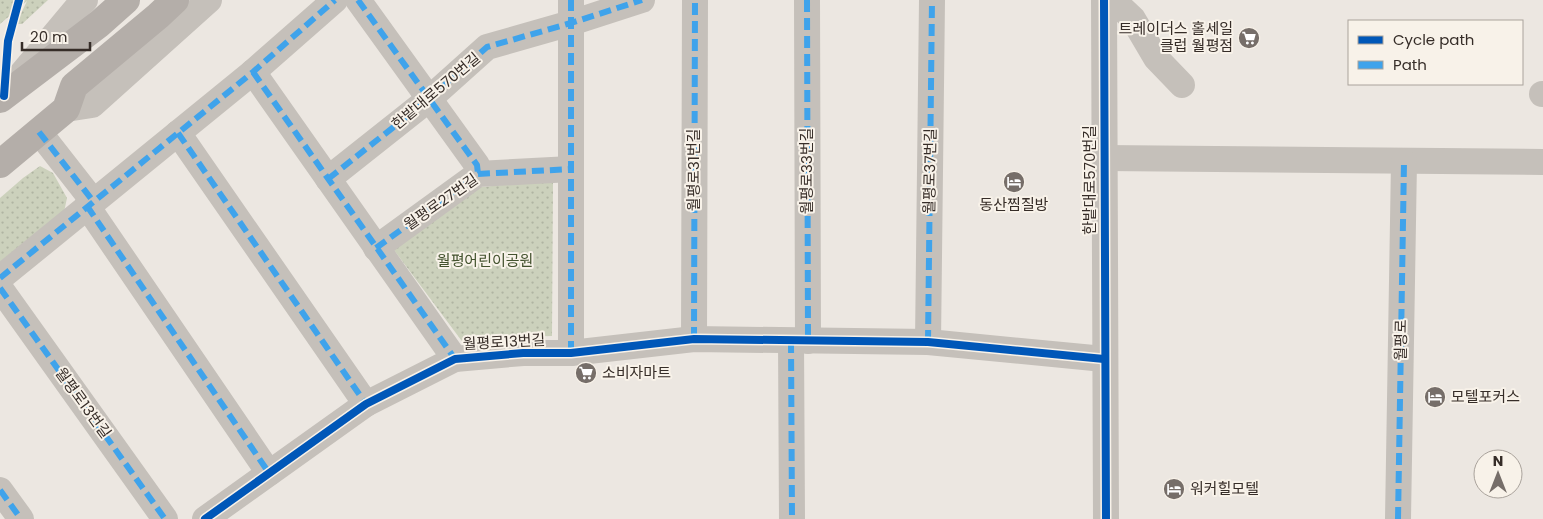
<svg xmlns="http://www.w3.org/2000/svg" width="1543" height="519" font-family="Poppins,'Noto Sans KR',sans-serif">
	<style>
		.grass { fill: url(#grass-dots) }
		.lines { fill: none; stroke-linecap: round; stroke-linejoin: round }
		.minor { stroke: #c5c0ba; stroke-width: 26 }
		.major { stroke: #b4aea9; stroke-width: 28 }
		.quiet { stroke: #3fa3eb; stroke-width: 6; stroke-dasharray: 12 6; stroke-linecap: butt }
		.cycleway-casing { stroke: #f8f2e9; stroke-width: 11 }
		.cycleway { stroke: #0057b8; stroke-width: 8 }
		.labels { text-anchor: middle; stroke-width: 4; stroke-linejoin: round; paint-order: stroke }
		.poi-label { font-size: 15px; fill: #362d28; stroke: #f8f2e9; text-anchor: start }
		.street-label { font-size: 15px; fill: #362d28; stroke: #f8f2e9 }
		.park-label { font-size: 15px; fill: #43522e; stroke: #f8f2e9 }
	</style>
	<defs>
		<pattern id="grass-dots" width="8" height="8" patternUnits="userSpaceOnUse" patternTransform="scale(1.25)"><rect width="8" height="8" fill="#ccd1bc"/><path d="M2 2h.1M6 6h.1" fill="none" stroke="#b0b4a2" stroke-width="1.8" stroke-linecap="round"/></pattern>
	</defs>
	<rect width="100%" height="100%" fill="#ece7e1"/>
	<g class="grass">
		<path d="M0,0H48L22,24H16L27,1L0,24Z"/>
		<path d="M40,166L53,173L67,198L64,212L0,262V198L23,178Z"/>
		<path d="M553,180L552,336L509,337L464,344L391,246L472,188Z"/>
	</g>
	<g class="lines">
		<g class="minor">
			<path d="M358,0L477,165L478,174"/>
			<path d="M807,0L808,341"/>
			<path d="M1104,0L1106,519"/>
			<path d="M1113,0L1133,19L1156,58L1182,85"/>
			<path d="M253,72L455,359"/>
			<path d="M19,77L75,10L85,0"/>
			<path d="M1542,94H1543"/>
			<path d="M66,109L92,105L209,0"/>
			<path d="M39,132L93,201"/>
			<path d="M178,133L366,404"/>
			<path d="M1104,158L1543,162"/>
			<path d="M328,179L429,99L487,47L571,23L642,0"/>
			<path d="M87,206L269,473"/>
			<path d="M376,248L478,174L571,169"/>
			<path d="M0,278L253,72L335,0"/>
			<path d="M0,288L165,519"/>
			<path d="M694,339L695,0"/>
			<path d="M791,341L792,519"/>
			<path d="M928,342L932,0"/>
			<path d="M571,353V0"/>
			<path d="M0,490L21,519"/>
			<path d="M205,519L366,404L455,359L523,353H571L694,339L928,342L1104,359"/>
			<path d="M1398,519L1404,162"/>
		</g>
		<g class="major">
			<path d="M0,99L99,24L126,0"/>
			<path d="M0,164L66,109L74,86L158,16L175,0"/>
		</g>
		<g class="quiet">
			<path d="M358,0L477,165L478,174"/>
			<path d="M807,0L808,341"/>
			<path d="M253,72L455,359"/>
			<path d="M39,132L93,201"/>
			<path d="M178,133L366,404"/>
			<path d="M328,179L429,99L487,47L571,23L642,0"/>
			<path d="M87,206L269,473"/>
			<path d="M376,248L478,174L571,169"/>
			<path d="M0,278L253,72L335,0"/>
			<path d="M0,288L165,519"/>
			<path d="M694,339L695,0"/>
			<path d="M791,341L792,519"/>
			<path d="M928,342L932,0"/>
			<path d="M571,353V0"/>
			<path d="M0,490L21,519"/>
			<path d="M1398,519L1404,162"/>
		</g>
		<g class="cycleway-casing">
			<g id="cycleway">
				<path d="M1104,0L1106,519"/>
				<path d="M4,96L8,41L19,0"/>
				<path d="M205,519L366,404L455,359L523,353H571L694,339L928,342L1104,359"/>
			</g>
		</g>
		<use href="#cycleway" class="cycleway"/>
	</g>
	<defs>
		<g id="supermarket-disc" transform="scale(1.125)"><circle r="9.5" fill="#766e69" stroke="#f8f2e9"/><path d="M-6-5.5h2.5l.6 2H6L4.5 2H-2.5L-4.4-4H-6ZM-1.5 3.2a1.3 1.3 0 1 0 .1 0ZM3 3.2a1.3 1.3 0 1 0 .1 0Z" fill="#fff"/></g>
		<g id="hotel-disc" transform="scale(1.125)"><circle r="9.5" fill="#766e69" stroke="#f8f2e9"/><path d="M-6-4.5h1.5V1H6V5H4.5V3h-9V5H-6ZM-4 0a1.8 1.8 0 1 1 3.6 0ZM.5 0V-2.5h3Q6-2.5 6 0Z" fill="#fff"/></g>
	</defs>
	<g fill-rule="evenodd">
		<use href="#supermarket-disc" x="1249" y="38"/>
		<use href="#hotel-disc" x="1014" y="182"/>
		<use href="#supermarket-disc" x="586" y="373"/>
		<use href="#hotel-disc" x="1435" y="397"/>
		<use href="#hotel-disc" x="1174" y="489"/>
	</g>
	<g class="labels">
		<g class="poi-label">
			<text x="1233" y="34" text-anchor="end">트레이더스 홀세일<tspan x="1233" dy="17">클럽 월평점</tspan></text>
			<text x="1014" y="210" text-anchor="middle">동산찜질방</text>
			<text x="602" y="378">소비자마트</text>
			<text x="1451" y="402">모텔포커스</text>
			<text x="1190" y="494">워커힐모텔</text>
		</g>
		<g class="street-label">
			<text transform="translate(436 91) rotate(-40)" y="5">한밭대로570번길</text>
			<text transform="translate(694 170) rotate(-90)" y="5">월평로31번길</text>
			<text transform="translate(807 171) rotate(-90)" y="5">월평로33번길</text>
			<text transform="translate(930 171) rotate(-89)" y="5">월평로37번길</text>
			<text transform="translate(1090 180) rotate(-90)" y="5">한밭대로570번길</text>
			<text transform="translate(441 202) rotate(-35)" y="5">월평로27번길</text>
			<text transform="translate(1401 340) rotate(-89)" y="5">월평로</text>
			<text transform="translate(504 342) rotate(-3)" y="5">월평로13번길</text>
			<text transform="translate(83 403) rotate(54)" y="5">월평로13번길</text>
		</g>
		<g class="park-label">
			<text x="485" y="266">월평어린이공원</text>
		</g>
	</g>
	<rect x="1348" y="20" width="175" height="65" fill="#f8f2e9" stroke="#aaa39c"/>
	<rect x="1358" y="36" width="25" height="8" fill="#0057b8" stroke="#aaa39c"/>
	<text x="1393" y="45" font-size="15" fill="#362d28">Cycle path</text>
	<rect x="1358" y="61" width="25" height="8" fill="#3fa3eb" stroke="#aaa39c"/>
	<text x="1393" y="70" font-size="15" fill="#362d28">Path</text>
	<g transform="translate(1498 474)"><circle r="24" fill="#f8f2e9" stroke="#aaa39c"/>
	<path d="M0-4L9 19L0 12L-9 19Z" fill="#766e69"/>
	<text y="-8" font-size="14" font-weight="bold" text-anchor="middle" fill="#362d28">N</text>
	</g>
	<path d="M22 42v8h68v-8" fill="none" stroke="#362d28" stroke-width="2.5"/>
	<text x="30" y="42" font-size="15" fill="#362d28" stroke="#f8f2e9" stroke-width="4" paint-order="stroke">20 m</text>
</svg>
